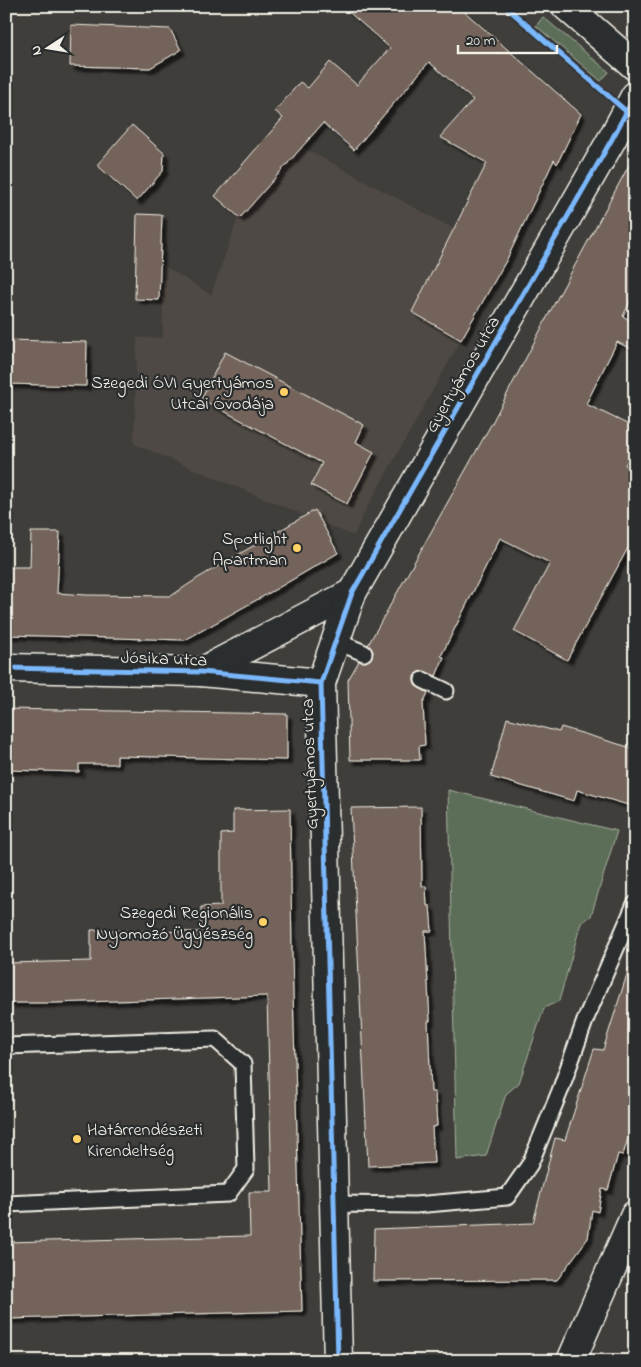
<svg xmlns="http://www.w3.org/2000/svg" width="641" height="1367" font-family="'Indie Flower',sans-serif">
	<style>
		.built { fill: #4f4944 }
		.green { fill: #5b6e59; stroke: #a8b0a0 }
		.building { fill: #73645a; stroke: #f4f1e8; filter: url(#shadow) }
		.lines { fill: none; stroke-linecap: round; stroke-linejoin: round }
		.lane-casing { stroke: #f4f1e8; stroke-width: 19 }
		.street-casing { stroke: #f4f1e8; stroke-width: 31 }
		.secondary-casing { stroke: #f4f1e8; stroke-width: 31 }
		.lane { stroke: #2a2d2e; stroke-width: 15 }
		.street { stroke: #2a2d2e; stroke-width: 28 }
		.secondary { stroke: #2a2d2e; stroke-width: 28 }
		.cycleway-casing { stroke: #2a2d2e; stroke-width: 8 }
		.cycleway { stroke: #7ab7fb; stroke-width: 5 }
		.poi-dot { fill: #ffd166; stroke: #2a2d2e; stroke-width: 2 }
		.labels { text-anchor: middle; stroke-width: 4.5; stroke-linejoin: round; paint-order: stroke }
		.street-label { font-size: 18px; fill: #f4f1e8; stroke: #2a2d2e }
		.poi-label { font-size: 18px; fill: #f4f1e8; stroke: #2a2d2e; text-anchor: end }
	</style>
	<defs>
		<filter id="shadow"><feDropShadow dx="4.5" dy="4.5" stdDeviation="1" flood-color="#0009"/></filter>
	</defs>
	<rect width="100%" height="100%" fill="#403e3b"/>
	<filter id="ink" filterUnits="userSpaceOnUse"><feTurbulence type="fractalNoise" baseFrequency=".02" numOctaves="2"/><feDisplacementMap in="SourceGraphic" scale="10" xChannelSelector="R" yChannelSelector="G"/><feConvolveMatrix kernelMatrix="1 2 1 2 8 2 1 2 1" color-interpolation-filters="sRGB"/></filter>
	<g filter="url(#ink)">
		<path class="built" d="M302,147L454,229L412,312L461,340L363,515L354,536L134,444L137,338H163V265L211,295L237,221Z"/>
		<g class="green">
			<path d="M543,17L609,72L601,81L536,26Z"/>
			<path d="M448,790L617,831L591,916L581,923L559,1001L544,1008L519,1083L506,1094L486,1156L457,1160Z"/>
		</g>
		<g class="building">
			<path d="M342,6H458L581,114L557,164L554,160L507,259L461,340L412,312L487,163L440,137L473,100L429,62L354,150L323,123L240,218L215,196L283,118L275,111L300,82L308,88L330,62L357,85L390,48Z"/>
			<path d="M71,25L170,29L181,50L150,68L70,66Z"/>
			<path d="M132,125L164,153L163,171L137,201L97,165Z"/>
			<path d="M635,154V292L623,316L635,324V351L617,342L586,404L635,428V446L625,465L635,470V535L567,660L514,631L550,563L500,538L441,656L444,657L436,676L423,671L418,672L414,676V681L416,686L428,693L423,703L425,745L419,746L420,760H350L348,680L359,661L366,662L372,657L373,651L368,645L493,421L552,308Z"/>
			<path d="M137,214L162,215L159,300L135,299Z"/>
			<path d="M6,340L87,342L86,386L6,384Z"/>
			<path d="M225,352L364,425L356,442L374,452L347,504L311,485L322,463L201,399Z"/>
			<path d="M315,510L338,553L278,588L185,640L6,635V567H30L31,532H60L57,593L86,595L171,596L198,578Z"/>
			<path d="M6,709L287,714V760L117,756V764H79V772L6,770Z"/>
			<path d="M507,718L559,732L561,727L635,749V807L577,790L574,801L491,777Z"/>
			<path d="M421,807L422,886H426L427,906H430L432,931H425L430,1021H428L431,1092H435L437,1126L432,1127L434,1163L368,1166L351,808Z"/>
			<path d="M290,809L292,956L302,1311L6,1319V1242L250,1236L249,1192H272L267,996L54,1003H6V963L91,961V930L200,932L201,907L221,906V834L233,833V810Z"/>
			<path d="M629,968L635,969V1116L623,1155L618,1154L608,1190L602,1189L598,1212L592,1210L588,1238L557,1280L373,1281L374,1229L533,1223L555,1138L565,1140L594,1049L603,1050Z"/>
		</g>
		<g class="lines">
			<g class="lane-casing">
				<g id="lane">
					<path d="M336,641L364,653"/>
					<path d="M423,680L446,691"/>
					<path d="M6,1046L215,1039L243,1064L246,1169L228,1194L6,1204"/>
					<path d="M335,1204L415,1205L507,1197L530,1164L560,1091L586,1018L635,904"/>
				</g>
			</g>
			<g class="street-casing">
				<g id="street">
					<path d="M6,668L201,672L321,683"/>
					<path d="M201,672L352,593"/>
					<path d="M338,1361L321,683L352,593L612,139L635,96"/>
					<path d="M571,1361L635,1215"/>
				</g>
			</g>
			<g class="secondary-casing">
				<path id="secondary" d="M566,6L635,66"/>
			</g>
			<use href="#lane" class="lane"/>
			<use href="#street" class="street"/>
			<use href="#secondary" class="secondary"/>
			<g class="cycleway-casing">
				<g id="cycleway">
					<path d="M505,6L635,119"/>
					<path d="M6,668L201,672L321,683"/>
					<path d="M338,1361L321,683L352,593L612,139L635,96"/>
				</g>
			</g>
			<use href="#cycleway" class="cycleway"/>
		</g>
	</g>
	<g class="poi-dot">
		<circle cx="284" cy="392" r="5"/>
		<circle cx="297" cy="548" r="5"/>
		<circle cx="263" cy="922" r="5"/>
		<circle cx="77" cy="1139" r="5"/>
	</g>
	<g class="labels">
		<g class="street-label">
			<text transform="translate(462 374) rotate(-60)" y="6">Gyertyámos utca</text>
			<text transform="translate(164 658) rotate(2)" y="6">Jósika utca</text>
			<text transform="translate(309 764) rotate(-92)" y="6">Gyertyámos utca</text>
		</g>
		<g class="poi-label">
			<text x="274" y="388">Szegedi ÓVI Gyertyámos<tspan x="274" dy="21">Utcai Óvodája</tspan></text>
			<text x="287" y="544">Spotlight<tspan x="287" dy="21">Apartman</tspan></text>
			<text x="253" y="918">Szegedi Regionális<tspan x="253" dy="21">Nyomozó Ügyészség</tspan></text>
			<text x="87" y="1135" text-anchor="start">Határrendészeti<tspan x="87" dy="21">Kirendeltség</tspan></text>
		</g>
	</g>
	<rect width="641" height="1367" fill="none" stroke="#2a2d2e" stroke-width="25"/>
	<rect x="12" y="12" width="616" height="1342" fill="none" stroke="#f4f1e8" stroke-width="2" filter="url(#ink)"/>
	<g transform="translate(48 48) rotate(258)" stroke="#2a2d2e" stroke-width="4" paint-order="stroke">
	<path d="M0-4L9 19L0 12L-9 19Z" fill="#f4f1e8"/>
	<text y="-8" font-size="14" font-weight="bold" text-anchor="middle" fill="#f4f1e8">N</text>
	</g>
	<path d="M458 45v8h99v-8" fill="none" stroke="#f4f1e8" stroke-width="2.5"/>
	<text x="466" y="45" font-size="15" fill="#f4f1e8" stroke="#2a2d2e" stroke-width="4" paint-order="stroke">20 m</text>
</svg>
